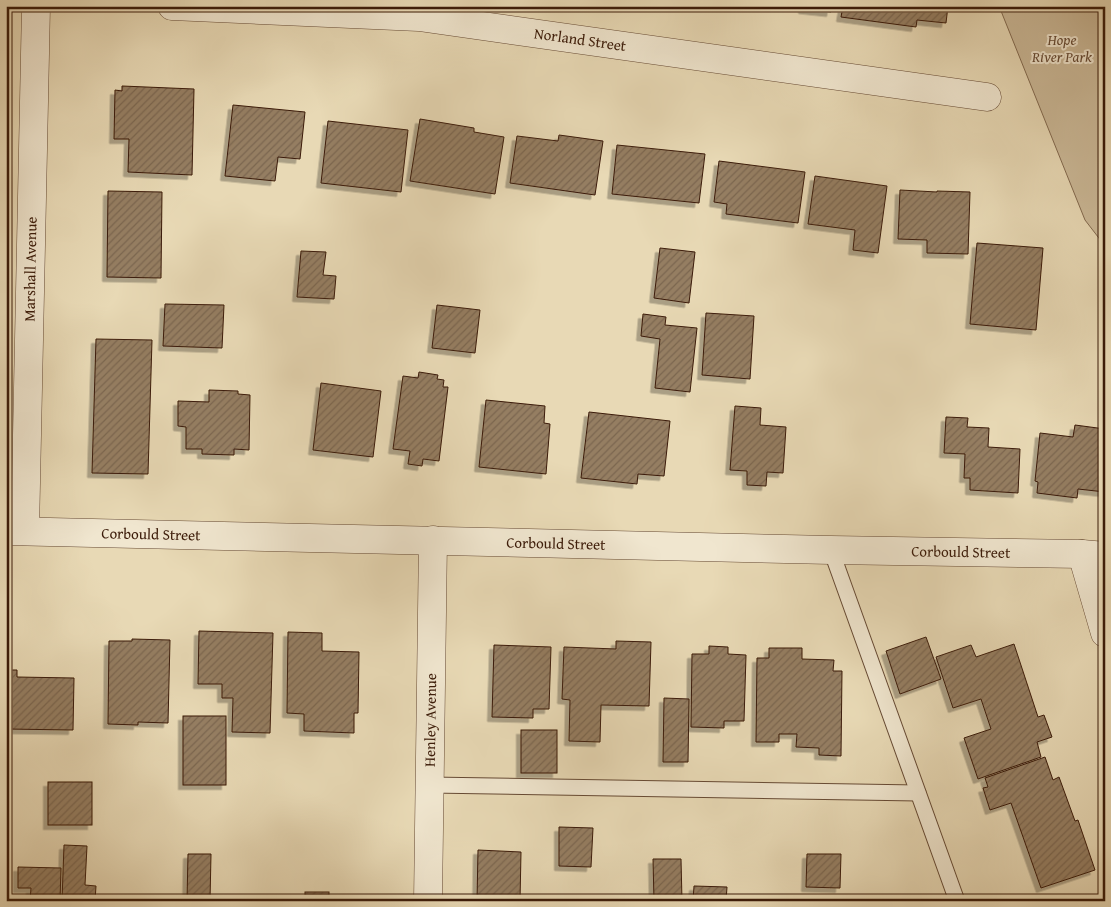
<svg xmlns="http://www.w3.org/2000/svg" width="1111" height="907" font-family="'Gentium Book Plus',serif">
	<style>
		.park { fill: #cbb998; stroke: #836a50 }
		.building { fill: url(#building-hatch); stroke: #3b1b09; filter: url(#shadow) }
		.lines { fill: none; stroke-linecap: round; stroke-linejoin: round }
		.lane-casing { stroke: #664a34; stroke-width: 17 }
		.street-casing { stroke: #664a34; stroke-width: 29 }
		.lane { stroke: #f0e6cf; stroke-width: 15 }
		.street { stroke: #f0e6cf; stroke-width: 28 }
		.labels { text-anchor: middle; stroke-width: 4; stroke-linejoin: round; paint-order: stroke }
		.street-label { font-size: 15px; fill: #3b1b09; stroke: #f0e6cf }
		.park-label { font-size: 15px; font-style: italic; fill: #664a34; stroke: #f0e6cf }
	</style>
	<defs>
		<pattern id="building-hatch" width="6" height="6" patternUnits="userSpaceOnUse" patternTransform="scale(1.25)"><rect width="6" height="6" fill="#957e62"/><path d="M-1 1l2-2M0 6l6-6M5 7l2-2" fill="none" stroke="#7b664f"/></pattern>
		<filter id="shadow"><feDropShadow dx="-4.5" dy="4.5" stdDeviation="0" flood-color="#0004"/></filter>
	</defs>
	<rect width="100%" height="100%" fill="#e8d9b5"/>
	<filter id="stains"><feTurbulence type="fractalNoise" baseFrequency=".004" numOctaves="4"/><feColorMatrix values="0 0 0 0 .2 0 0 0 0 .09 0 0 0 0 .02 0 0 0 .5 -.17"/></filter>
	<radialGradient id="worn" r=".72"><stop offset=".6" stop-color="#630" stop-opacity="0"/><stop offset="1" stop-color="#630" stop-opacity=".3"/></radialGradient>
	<path class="park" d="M999,6H1105V246L1085,220Z"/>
	<g class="building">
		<path d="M803,6H832L831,12L803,9Z"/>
		<path d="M843,6H948L946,23L917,20L916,27L841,17Z"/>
		<path d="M122,86L194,89L192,175L128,172L129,139H114L115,90L122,91Z"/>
		<path d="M233,105L305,112L300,159L278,157L275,181L225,176Z"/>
		<path d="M420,119L474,128V132L504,137L495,194L410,181Z"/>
		<path d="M328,121L408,130L401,192L321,183Z"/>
		<path d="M559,135L603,141L595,195L510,183L517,136L558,141Z"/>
		<path d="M617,145L705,154L699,203L612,194Z"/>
		<path d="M719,161L805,172L798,223L726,214L727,204L714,202Z"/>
		<path d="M815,176L887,186L878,253L853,250L855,230L808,224Z"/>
		<path d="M900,190L937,192V191L970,192L968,254L927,253V240L898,239Z"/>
		<path d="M108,191L162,192L161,278L107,277Z"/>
		<path d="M977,243L1043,248L1036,330L970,324Z"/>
		<path d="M660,248L695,252L689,303L654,298Z"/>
		<path d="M301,251L326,252L323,275L336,276L334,299L297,297Z"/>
		<path d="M165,304L224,305L222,348L163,346Z"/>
		<path d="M437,305L480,310L475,353L432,348Z"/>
		<path d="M706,313L754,316L750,379L702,375Z"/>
		<path d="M643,314L666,317L665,325L697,328L690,392L655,388L660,339L641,336Z"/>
		<path d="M96,339L152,340L148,474L92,473Z"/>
		<path d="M419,372L438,375L437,379L444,380L443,387H448L439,461L423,459L422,466L408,464L410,451L393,449L403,376L418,378Z"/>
		<path d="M321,383L381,391L373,457L313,450Z"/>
		<path d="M209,390L238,391V394L250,395L249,450L234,449V455L202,454V449H186V427L178,426V401L209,402Z"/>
		<path d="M486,400L545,406L544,423L550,424L546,474L479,467Z"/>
		<path d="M735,406L761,408L760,425L786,427L783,473L767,472L766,486L747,485V471L730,470Z"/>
		<path d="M589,412L670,421L664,476L638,474L637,484L581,478Z"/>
		<path d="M946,417L968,418L967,427L989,428L988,447L1020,449L1018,493L970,490V478H964L965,454L944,453Z"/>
		<path d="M1075,425L1105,429V492L1078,489L1077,498L1037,493L1038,482L1035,481L1040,433L1073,437Z"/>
		<path d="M199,631L273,633L270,733L232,732L233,698H222V684H198Z"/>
		<path d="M288,632L322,633V651L359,652L358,713H354V733L304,731V714L287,713Z"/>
		<path d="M926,637L941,679L900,694L886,651Z"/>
		<path d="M132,639L170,640L168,723L138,722V725L108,724L109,641H132Z"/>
		<path d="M616,641L651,642L649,706L601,705L600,742L569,741L570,700L562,699L564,647L616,649Z"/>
		<path d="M1014,644L1038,717L1044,715L1052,737L1037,742L1041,757L978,779L964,738L991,729L981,699L953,708L936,657L971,645L976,657Z"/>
		<path d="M494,645L551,647L549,709H533V718L492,717Z"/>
		<path d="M709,646L728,647V654L746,655L744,721H724V728L691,727L692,654H709Z"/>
		<path d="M769,648H802V659L834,660L833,671H842L841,756L819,755V748L796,747L797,734H779V742H756L757,658H769Z"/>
		<path d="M6,670H17V677L74,678L73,730L6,729Z"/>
		<path d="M664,698L689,699L688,762H663Z"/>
		<rect x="183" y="716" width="43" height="69"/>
		<rect x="521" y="730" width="36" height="43"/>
		<path d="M1045,757L1053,780L1059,777L1075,821L1078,820L1095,870L1041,888L1011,803L990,810L983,788L988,787L985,778Z"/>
		<rect x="48" y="782" width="44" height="43"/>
		<path d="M559,827L593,828L591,867L559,866Z"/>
		<path d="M64,845L87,846L85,885L96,886L95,901H62Z"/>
		<path d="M478,850L521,852L520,901H477Z"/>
		<path d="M188,854H211L210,901H187Z"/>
		<path d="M807,854H841L840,888L806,887Z"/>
		<path d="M653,859H681L682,901H654Z"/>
		<path d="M18,867L61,868L60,901H30L31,888H18Z"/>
		<path d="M694,886L727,887L726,901H693Z"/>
		<rect x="305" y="892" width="24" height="9"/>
		<rect x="108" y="898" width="39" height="3"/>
	</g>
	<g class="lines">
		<g class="lane-casing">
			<g id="lane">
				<path d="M831,550L957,901"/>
				<path d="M430,785L918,793"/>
			</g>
		</g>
		<g class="street-casing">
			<g id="street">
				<path id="s1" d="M172,6L419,17L987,97"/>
				<path id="s2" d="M6,531L831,550L1082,554L1105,556"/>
				<path id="s3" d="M25,531L36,6"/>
				<path d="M1082,554L1105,633"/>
				<path id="s4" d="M428,901L433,540"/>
			</g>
		</g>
		<use href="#lane" class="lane"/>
		<use href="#street" class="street"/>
	</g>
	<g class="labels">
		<g class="street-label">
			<text dy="5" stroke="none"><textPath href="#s1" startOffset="410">Norland Street</textPath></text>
			<text dy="5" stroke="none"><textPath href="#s3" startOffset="262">Marshall Avenue</textPath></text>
			<text dy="5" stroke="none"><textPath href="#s2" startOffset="145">Corbould Street</textPath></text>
			<text dy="5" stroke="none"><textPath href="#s2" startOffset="550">Corbould Street</textPath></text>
			<text dy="5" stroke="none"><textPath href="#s2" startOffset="955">Corbould Street</textPath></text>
			<text dy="5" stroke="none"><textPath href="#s4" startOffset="181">Henley Avenue</textPath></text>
		</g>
		<g class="park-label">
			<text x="1062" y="45">Hope<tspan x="1062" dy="17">River Park</tspan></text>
		</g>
	</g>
	<rect width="1111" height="907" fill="none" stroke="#e8d9b5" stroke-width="25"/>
	<rect x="8" y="8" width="1096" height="892" fill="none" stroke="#3b1b09" stroke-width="2.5"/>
	<rect x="12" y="12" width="1086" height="882" fill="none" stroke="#3b1b09"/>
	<rect width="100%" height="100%" filter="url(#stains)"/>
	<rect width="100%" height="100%" fill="url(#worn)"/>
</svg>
